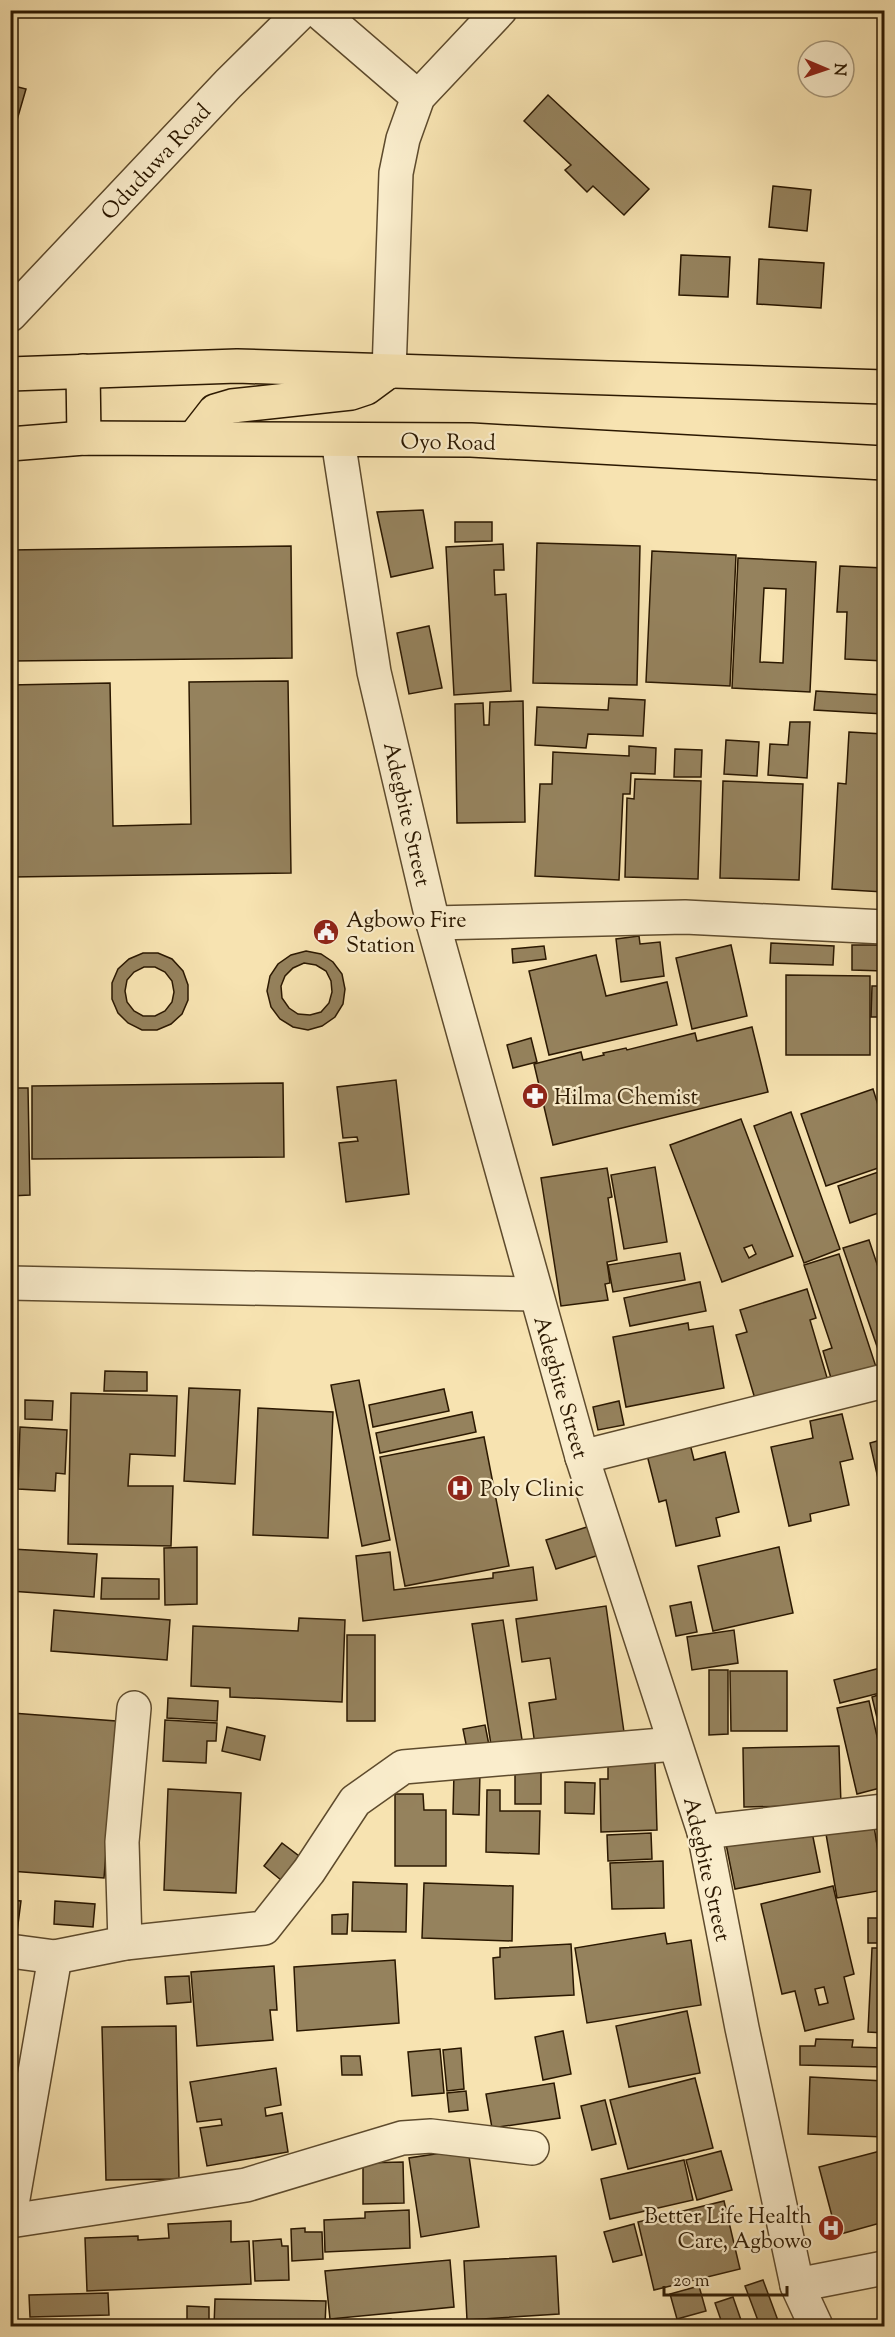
<svg xmlns="http://www.w3.org/2000/svg" width="895" height="2337" font-family="'Sorts Mill Goudy',serif">
	<style>
		.building { fill: #95825d; stroke: #2b1801; stroke-width: 1.5; fill-rule: evenodd }
		.lines { fill: none; stroke-linecap: round; stroke-linejoin: round }
		.minor-casing { stroke: #5e4b2d; stroke-width: 36 }
		.highway-casing { stroke: #2b1801; stroke-width: 36 }
		.minor { stroke: #faedcc; stroke-width: 33 }
		.highway { stroke: #f7e3b1; stroke-width: 33 }
		.labels { text-anchor: middle; stroke-width: 4.5; stroke-linejoin: round; paint-order: stroke }
		.street-label { font-size: 22px; fill: #2b1801; stroke: #faedcc }
		.poi-label { font-size: 22px; fill: #2b1801; stroke: #faedcc; text-anchor: start }
	</style>
	<rect width="100%" height="100%" fill="#f7e3b1"/>
	<filter id="stains"><feTurbulence type="fractalNoise" baseFrequency=".00333" numOctaves="4"/><feColorMatrix values="0 0 0 0 .2 0 0 0 0 .09 0 0 0 0 .02 0 0 0 .5 -.17"/></filter>
	<radialGradient id="worn" r=".72"><stop offset=".6" stop-color="#630" stop-opacity="0"/><stop offset="1" stop-color="#630" stop-opacity=".3"/></radialGradient>
	<g class="building">
		<path d="M10,85L26,89L10,144Z"/>
		<path d="M548,95L649,189L624,215L593,186L587,192L565,170L571,165L524,121Z"/>
		<path d="M773,186L811,190L807,231L769,227Z"/>
		<path d="M681,255L730,257L728,297L679,295Z"/>
		<path d="M759,259L824,263L821,308L757,304Z"/>
		<path d="M423,510L433,568L391,577L377,512Z"/>
		<path d="M455,522H492V541L455,542Z"/>
		<path d="M537,543L640,546L637,685L533,683Z"/>
		<path d="M503,544L504,570H494L495,595L506,594L511,691L454,695L446,547Z"/>
		<path d="M291,546L292,658L10,661V550Z"/>
		<path d="M652,551L736,555L730,686L646,682Z"/>
		<path d="M738,558L816,562L810,692L732,688ZM764,588L786,589L783,663L760,662Z"/>
		<path d="M840,566L884,568V661L845,659L847,612H837Z"/>
		<path d="M429,626L442,688L409,694L397,633Z"/>
		<path d="M288,681L291,873L12,877L10,685L110,683L113,826L191,824L189,682Z"/>
		<path d="M816,691L884,695V714L814,710Z"/>
		<path d="M609,698L645,700L643,736L588,734L586,748L535,745L537,707L608,710Z"/>
		<path d="M523,701L525,822L457,823L455,704L483,703L484,725H489L490,702Z"/>
		<path d="M790,722H810L807,778L768,775L770,744L788,745Z"/>
		<path d="M849,732L884,734V892L832,889L838,783L846,784Z"/>
		<path d="M726,740L759,742L757,776L724,774Z"/>
		<path d="M629,746L656,748L655,774L631,773L630,794H623L619,880L535,876L540,784H552L553,752L629,756Z"/>
		<path d="M675,749L702,750L701,777H674Z"/>
		<path d="M635,779L701,781L698,879L625,877L627,798L634,799Z"/>
		<path d="M723,781L803,784L799,880L720,878Z"/>
		<path d="M639,936L640,944L660,942L664,976L621,982L616,939Z"/>
		<path d="M771,943L834,946L833,965L770,963Z"/>
		<path d="M731,945L747,1016L692,1029L676,958Z"/>
		<path d="M852,945H884V971L852,970Z"/>
		<path d="M544,946L546,959L513,963L512,949Z"/>
		<path d="M306,951L321,954L333,962L342,974L345,989L343,1004L335,1017L322,1026L308,1030L293,1027L280,1019L271,1007L267,991L270,976L278,964L291,955ZM304,963L316,965L326,971L331,981L332,992L329,1003L321,1012L310,1015L298,1014L289,1008L282,998L281,986L285,976L293,968Z"/>
		<path d="M143,953H158L172,959L183,971L188,985V1000L182,1014L171,1024L157,1030H142L128,1023L118,1013L112,999V983L118,969L129,959ZM144,967H155L165,972L172,981L174,992L172,1002L165,1011L155,1016H143L134,1011L127,1002L125,991L127,980L134,972Z"/>
		<path d="M596,955L606,996L667,982L677,1025L549,1055L529,971Z"/>
		<path d="M786,975L870,976V1055H786Z"/>
		<path d="M872,986H884V1017H871Z"/>
		<path d="M752,1027L768,1092L553,1145L534,1064L581,1052L583,1060L604,1055L603,1053L626,1048L627,1050L695,1033L697,1041Z"/>
		<path d="M531,1038L537,1062L513,1068L507,1045Z"/>
		<path d="M396,1080L409,1194L346,1202L339,1143L358,1141L357,1137L343,1138L337,1087Z"/>
		<path d="M283,1083L284,1157L32,1159V1086Z"/>
		<path d="M10,1088H28L30,1195L10,1196Z"/>
		<path d="M873,1089L884,1124V1166L826,1186L801,1114Z"/>
		<path d="M791,1112L840,1249L804,1263L754,1126Z"/>
		<path d="M741,1119L793,1256L722,1282L670,1145ZM752,1245L756,1254L749,1258L744,1248Z"/>
		<path d="M655,1167L667,1242L624,1249L611,1175Z"/>
		<path d="M607,1168L612,1197L608,1198L617,1260L607,1262L610,1283L605,1284L608,1300L561,1306L541,1178Z"/>
		<path d="M884,1170V1211L850,1223L838,1186Z"/>
		<path d="M869,1240L879,1270L884,1268V1356L880,1355L843,1248Z"/>
		<path d="M680,1253L685,1280L613,1292L608,1265Z"/>
		<path d="M839,1254L877,1370L833,1385L823,1351L832,1348L804,1265Z"/>
		<path d="M700,1282L706,1311L630,1326L624,1298Z"/>
		<path d="M807,1289L816,1318L810,1320L828,1381L758,1409L736,1335L747,1332L740,1310Z"/>
		<path d="M688,1323L689,1330L713,1326L724,1388L626,1407L613,1337Z"/>
		<path d="M105,1371L147,1372V1391H104Z"/>
		<path d="M359,1380L390,1540L362,1546L331,1385Z"/>
		<path d="M189,1388L240,1390L235,1484L184,1481Z"/>
		<path d="M444,1389L449,1411L373,1427L369,1405Z"/>
		<path d="M71,1393L177,1396L175,1456L130,1454L128,1486H173L171,1546L68,1544Z"/>
		<path d="M25,1400L53,1401L52,1420L25,1419Z"/>
		<path d="M619,1401L624,1425L598,1430L593,1407Z"/>
		<path d="M258,1408L333,1412L328,1538L253,1535Z"/>
		<path d="M472,1412L476,1432L380,1453L376,1433Z"/>
		<path d="M842,1414L853,1459L840,1462L849,1505L810,1514L811,1521L789,1526L771,1447L813,1438L810,1421Z"/>
		<path d="M20,1427L67,1430L65,1474L56,1473L55,1491L18,1489Z"/>
		<path d="M484,1437L509,1566L405,1586L380,1457Z"/>
		<path d="M884,1439V1505L870,1443Z"/>
		<path d="M690,1444L694,1460L725,1452L739,1512L716,1518L720,1536L676,1546L666,1500L659,1502L647,1455Z"/>
		<path d="M590,1526L599,1555L556,1569L546,1540Z"/>
		<path d="M197,1547V1604L165,1605L164,1548Z"/>
		<path d="M779,1547L793,1613L713,1631L698,1566Z"/>
		<path d="M12,1549L97,1554L94,1597L10,1591Z"/>
		<path d="M390,1552L394,1590L493,1578V1573L533,1567L537,1600L363,1621L356,1556Z"/>
		<path d="M102,1578L159,1579V1599H101Z"/>
		<path d="M691,1602L697,1632L676,1636L670,1606Z"/>
		<path d="M606,1606L624,1732L535,1745L529,1703L556,1699L550,1658L522,1662L516,1619Z"/>
		<path d="M54,1610L170,1620L167,1660L51,1651Z"/>
		<path d="M299,1618L345,1620L342,1702L230,1697V1688L191,1686L193,1626L298,1631Z"/>
		<path d="M503,1620L523,1746L492,1751L472,1624Z"/>
		<path d="M734,1630L738,1663L692,1670L687,1637Z"/>
		<rect x="347" y="1635" width="28" height="86"/>
		<path d="M884,1667V1692L840,1703L834,1680Z"/>
		<path d="M709,1670H728V1734L709,1735Z"/>
		<path d="M730,1671H787V1731H731Z"/>
		<path d="M884,1693V1747L872,1697Z"/>
		<path d="M168,1698L218,1701L217,1721L167,1718Z"/>
		<path d="M869,1701L884,1767V1787L857,1794L837,1708Z"/>
		<path d="M12,1713L116,1721L104,1878L10,1871Z"/>
		<path d="M165,1720L217,1723L216,1741H207L206,1763L163,1761Z"/>
		<path d="M485,1725L490,1750L468,1754L463,1729Z"/>
		<path d="M227,1727L265,1736L260,1760L222,1751Z"/>
		<path d="M839,1746L841,1805L744,1807L743,1748Z"/>
		<path d="M655,1762L657,1830L601,1832L600,1779H608V1763Z"/>
		<rect x="515" y="1770" width="26" height="34"/>
		<path d="M454,1772H480L479,1815L453,1814Z"/>
		<path d="M565,1782L595,1783L594,1814L565,1813Z"/>
		<path d="M168,1789L241,1793L236,1893L164,1890Z"/>
		<path d="M487,1790H500V1811H540L539,1854L486,1852Z"/>
		<path d="M395,1794H423L424,1810H446V1866H395Z"/>
		<path d="M874,1826L884,1890L837,1898L826,1834Z"/>
		<path d="M811,1827L820,1872L735,1889L726,1844Z"/>
		<path d="M651,1833L652,1859L608,1861L607,1835Z"/>
		<path d="M282,1843L299,1856L281,1880L264,1866Z"/>
		<path d="M663,1861L664,1908L612,1909L610,1863Z"/>
		<path d="M353,1882L407,1884L406,1932L352,1931Z"/>
		<path d="M424,1883L513,1886L512,1941L422,1938Z"/>
		<path d="M833,1886L854,1974L844,1977L854,2019L805,2031L795,1991L782,1994L761,1904ZM824,1987L828,2003L819,2005L815,1989Z"/>
		<path d="M10,1900L21,1901L17,1932L10,1931Z"/>
		<path d="M55,1901L95,1904L93,1927L54,1924Z"/>
		<path d="M348,1914L347,1934H332V1915Z"/>
		<rect x="868" y="1918" width="16" height="25"/>
		<path d="M665,1933L667,1944L691,1940L701,2005L587,2023L575,1948Z"/>
		<path d="M571,1944L574,1995L495,1999L493,1958L500,1957V1948Z"/>
		<path d="M872,1948H884V2033L868,2032Z"/>
		<path d="M395,1960L399,2023L297,2031L294,1967Z"/>
		<path d="M274,1966L277,2010H270L273,2040L197,2046L191,1972Z"/>
		<path d="M189,1976L191,2002L167,2004L165,1977Z"/>
		<path d="M687,2011L700,2073L629,2087L616,2026Z"/>
		<path d="M176,2026L179,2179L106,2180L102,2027Z"/>
		<path d="M563,2031L571,2074L543,2080L535,2037Z"/>
		<path d="M816,2039L853,2040L852,2047L884,2048V2067L800,2065V2046H815Z"/>
		<path d="M461,2048L464,2089L447,2091L443,2050Z"/>
		<path d="M440,2049L444,2093L412,2096L408,2052Z"/>
		<path d="M341,2056H360L362,2075H342Z"/>
		<path d="M276,2068L281,2105L265,2108L266,2116L282,2113L288,2152L207,2166L200,2128L222,2125L221,2119L197,2122L190,2082Z"/>
		<path d="M810,2077L884,2081V2137L808,2134Z"/>
		<path d="M695,2078L713,2148L628,2169L610,2100Z"/>
		<path d="M554,2083L560,2118L492,2128L486,2094Z"/>
		<path d="M466,2091L468,2110L449,2112L447,2093Z"/>
		<path d="M605,2100L616,2144L592,2150L581,2106Z"/>
		<path d="M468,2149L479,2227L421,2237L409,2158Z"/>
		<path d="M884,2150V2222L837,2235L819,2167Z"/>
		<path d="M721,2151L732,2190L697,2200L686,2160Z"/>
		<path d="M684,2160L693,2200L610,2219L601,2179Z"/>
		<path d="M403,2162L404,2203L363,2204V2163Z"/>
		<path d="M724,2201L740,2269L654,2290L638,2222Z"/>
		<path d="M409,2210L410,2248L325,2252L324,2220L365,2218V2212Z"/>
		<path d="M231,2221V2242L249,2241L251,2284L87,2291L85,2238L138,2236V2240L169,2238L168,2224Z"/>
		<path d="M634,2224L642,2255L613,2262L604,2232Z"/>
		<path d="M305,2228V2232H322L323,2259L292,2261L291,2229Z"/>
		<path d="M281,2239L282,2246H288L289,2280L255,2281L253,2241Z"/>
		<path d="M556,2256L559,2314L467,2320L464,2261Z"/>
		<path d="M450,2260L454,2307L330,2319L325,2271Z"/>
		<path d="M763,2280L780,2326H760L745,2286Z"/>
		<path d="M699,2286L706,2311L677,2319L670,2294Z"/>
		<path d="M108,2293L109,2315L30,2317L29,2295Z"/>
		<path d="M733,2297L742,2323L723,2326L715,2303Z"/>
		<path d="M215,2299L326,2301L325,2326H214Z"/>
		<path d="M187,2306L209,2307V2326H187Z"/>
		<path d="M391,2319V2326H329L328,2321Z"/>
	</g>
	<g class="lines">
		<g class="minor-casing">
			<g id="minor">
				<path d="M317,10L418,97"/>
				<path d="M10,315L228,84L303,10"/>
				<path d="M389,372L396,173L403,139L418,97L500,10"/>
				<path d="M338,440L374,672L433,923L582,1457L704,1832L742,2028L797,2285L816,2326"/>
				<path d="M433,923L685,917L884,927"/>
				<path d="M10,1283L535,1294"/>
				<path d="M582,1457L884,1381"/>
				<path d="M704,1832L884,1811"/>
				<path d="M125,1943L122,1842L134,1708"/>
				<path d="M10,1951L55,1957L125,1943L264,1928L309,1871L355,1801L403,1767L674,1744"/>
				<path d="M10,2216L55,1957"/>
				<path d="M10,2221L246,2185L402,2138L431,2136L532,2148"/>
				<path d="M797,2285L884,2268"/>
			</g>
		</g>
		<g class="highway-casing">
			<g id="highway">
				<path d="M83,371L84,438"/>
				<path d="M10,374L237,366L884,387"/>
				<path d="M194,438L215,411L232,406L351,393L366,388L385,374"/>
				<path d="M10,444L84,438L471,440L884,463"/>
			</g>
		</g>
		<use href="#minor" class="minor"/>
		<use href="#highway" class="highway"/>
	</g>
	<defs>
		<g id="civic-disc" transform="scale(1.35)"><circle r="9.5" fill="#8f2418" stroke="#faedcc"/><path d="M-.6-6.5H3V-4.5H.6V-3L4-1V1h2V6H-6V1h2V-1L-.6-3ZM-1.2 2.5V6h2.4V2.5Z" fill="#fff"/></g>
		<g id="pharmacy-disc" transform="scale(1.35)"><circle r="9.5" fill="#8f2418" stroke="#faedcc"/><path d="M-2-6h4v4h4v4h-4v4h-4v-4h-4v-4h4Z" fill="#fff"/></g>
		<g id="hospital-disc" transform="scale(1.35)"><circle r="9.5" fill="#8f2418" stroke="#faedcc"/><path d="M-5-5h3v3.5h4V-5h3V5h-3V1.5h-4V5h-3Z" fill="#fff"/></g>
	</defs>
	<g fill-rule="evenodd">
		<use href="#civic-disc" x="326" y="932"/>
		<use href="#pharmacy-disc" x="535" y="1096"/>
		<use href="#hospital-disc" x="460" y="1488"/>
		<use href="#hospital-disc" x="831" y="2228"/>
	</g>
	<g class="labels">
		<g class="street-label">
			<text transform="translate(155 161) rotate(-47)" y="8">Oduduwa Road</text>
			<text transform="translate(448 441) rotate(1)" y="8">Oyo Road</text>
			<text transform="translate(408 814) rotate(77)" y="8">Adegbite Street</text>
			<text transform="translate(562 1387) rotate(74)" y="8">Adegbite Street</text>
			<text transform="translate(708 1869) rotate(77)" y="8">Adegbite Street</text>
		</g>
		<g class="poi-label">
			<text x="346" y="927">Agbowo Fire<tspan x="346" dy="25">Station</tspan></text>
			<text x="554" y="1104">Hilma Chemist</text>
			<text x="480" y="1496">Poly Clinic</text>
			<text x="812" y="2223" text-anchor="end">Better Life Health<tspan x="812" dy="25">Care, Agbowo</tspan></text>
		</g>
	</g>
	<rect width="895" height="2337" fill="none" stroke="#f7e3b1" stroke-width="36"/>
	<rect x="12" y="12" width="871" height="2313" fill="none" stroke="#2b1801" stroke-width="3"/>
	<rect x="18" y="18" width="859" height="2301" fill="none" stroke="#2b1801" stroke-width="1.5"/>
	<g transform="translate(826 69) rotate(92)"><circle r="28" fill="#faedcc" stroke="#a7987b" stroke-width="1.5"/>
	<path d="M0-4.5L10 22L0 15L-10 22Z" fill="#8f2418"/>
	<text y="-9" font-size="16" font-weight="bold" text-anchor="middle" fill="#2b1801">N</text>
	</g>
	<path d="M664 2286v9h123v-9" fill="none" stroke="#2b1801" stroke-width="3"/>
	<text x="673" y="2286" font-size="18" fill="#2b1801" stroke="#faedcc" stroke-width="4.5" paint-order="stroke">20 m</text>
	<rect width="100%" height="100%" filter="url(#stains)"/>
	<rect width="100%" height="100%" fill="url(#worn)"/>
</svg>
